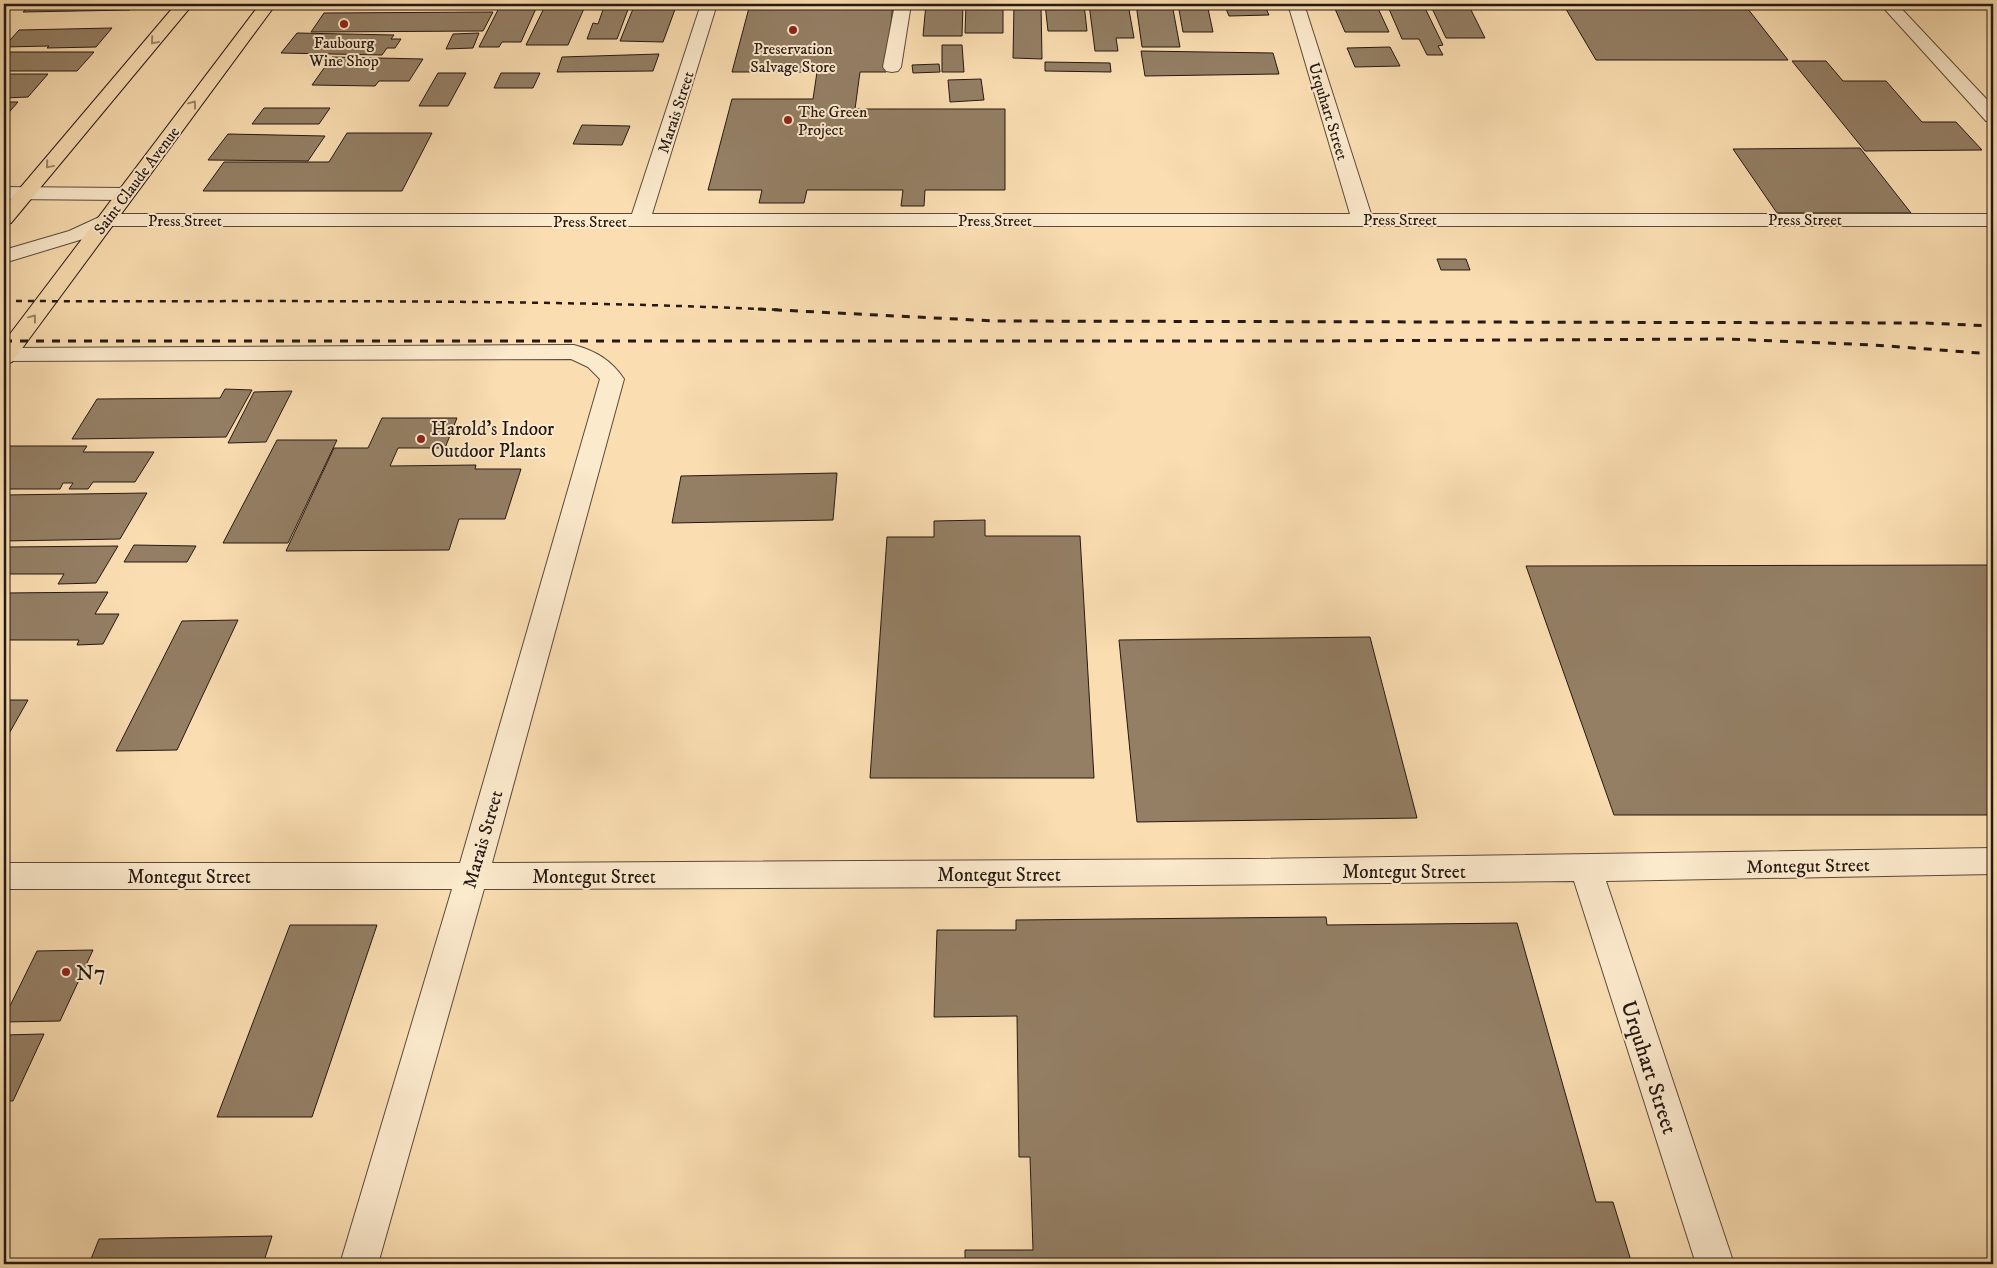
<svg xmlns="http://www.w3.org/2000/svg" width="1997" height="1268" font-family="'IM FELL DW Pica',serif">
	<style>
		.building { fill: #947f65; stroke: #251912 }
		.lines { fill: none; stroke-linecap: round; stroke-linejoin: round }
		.minor-casing { stroke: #5a4a3a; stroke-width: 2 }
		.major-casing { stroke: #251912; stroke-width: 2 }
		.minor { fill: #fceacd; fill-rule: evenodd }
		.major { fill: #fadeb2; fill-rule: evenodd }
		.rail-far1 { stroke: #251912; stroke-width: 2.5; stroke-dasharray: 6 6; stroke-linecap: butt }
		.rail { stroke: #251912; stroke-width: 3; stroke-dasharray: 8 8; stroke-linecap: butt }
		.oneway { stroke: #9a856a }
		.poi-dot { fill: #8f2418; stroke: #fceacd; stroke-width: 2 }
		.labels { text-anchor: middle; stroke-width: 4; stroke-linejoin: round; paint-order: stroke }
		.far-poi-label { font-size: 16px; fill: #251912; stroke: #fceacd }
		.far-street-label { font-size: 16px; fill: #251912; stroke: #fceacd }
		.poi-label { font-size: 19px; fill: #251912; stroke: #fceacd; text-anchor: start }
		.street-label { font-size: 19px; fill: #251912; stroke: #fceacd }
		.near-poi-label { font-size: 22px; fill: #251912; stroke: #fceacd; text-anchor: start }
		.near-street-label { font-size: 22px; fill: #251912; stroke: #fceacd }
	</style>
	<rect width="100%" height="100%" fill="#fadeb2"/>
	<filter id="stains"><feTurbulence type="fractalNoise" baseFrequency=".004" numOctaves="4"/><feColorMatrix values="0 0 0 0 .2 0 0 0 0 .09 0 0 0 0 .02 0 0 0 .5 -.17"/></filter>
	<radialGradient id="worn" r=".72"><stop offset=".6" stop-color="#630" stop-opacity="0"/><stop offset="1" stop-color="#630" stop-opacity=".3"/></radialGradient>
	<g class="building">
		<path d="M31,4H135L130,10L23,12Z"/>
		<path d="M317,4H421L419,8H314Z"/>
		<path d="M458,4H494L491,8H455Z"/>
		<path d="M501,4H538L521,42H502L499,47H479Z"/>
		<path d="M546,4H586L568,45H526Z"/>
		<path d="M605,4H630L617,39H587L593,23L598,24Z"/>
		<path d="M635,4H677L663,42L620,41Z"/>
		<path d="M750,4H893L886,72H860L855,109H1005V190H925L924,206H901L903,190H807L804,203H759L762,190H708L732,99H813L817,72H732Z"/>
		<path d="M926,4H963L962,36H923Z"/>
		<path d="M966,4H1003V33H965Z"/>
		<path d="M1014,4H1041L1042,59L1013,58Z"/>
		<path d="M1045,4H1084L1087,31H1048Z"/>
		<path d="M1089,4H1128L1134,38H1116L1118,51H1095Z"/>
		<path d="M1136,4H1172L1180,47H1142Z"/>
		<path d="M1178,4H1207L1213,32H1183Z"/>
		<path d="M1224,4H1264L1269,15L1229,16Z"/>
		<path d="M1333,4H1376L1389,32H1345Z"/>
		<path d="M1397,4H1423L1443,45L1438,46L1443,55H1427L1419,39H1402L1389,9H1400Z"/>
		<path d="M1430,4H1468L1485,38H1446Z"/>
		<path d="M1563,4H1744L1788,60H1596Z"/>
		<path d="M493,12L483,31L311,32L324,13Z"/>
		<path d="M112,28L96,47L47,48L49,46L4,47L19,30Z"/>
		<path d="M297,33L394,35L391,39H401L395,48H387L382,55L281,53Z"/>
		<path d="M479,33L473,48L446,49L453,34Z"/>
		<path d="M942,45H962L964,72H942Z"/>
		<path d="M1390,47L1400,66L1355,67L1347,48Z"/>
		<path d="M1141,51L1273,53L1279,74L1145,76Z"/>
		<path d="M4,52H94L77,71H4Z"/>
		<path d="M659,54L653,71L557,72L562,57Z"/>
		<path d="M332,57L423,59L409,81H379L375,86L312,85Z"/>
		<path d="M1792,61H1826L1843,81H1886L1922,122H1956L1982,150L1865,151Z"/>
		<path d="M1045,62L1110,63L1111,72L1045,71Z"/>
		<path d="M939,64L940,72L913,73L912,65Z"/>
		<path d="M438,73H466L448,106H419Z"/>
		<path d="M501,73H540L533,88H494Z"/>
		<path d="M4,74H48L28,97L4,98Z"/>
		<path d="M981,79L984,100L950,102L948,80Z"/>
		<path d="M4,102H18L4,118Z"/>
		<path d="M264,108H330L319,124H252Z"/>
		<path d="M582,125L630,126L622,145L573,144Z"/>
		<path d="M347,133H432L402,191H203L224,162H329Z"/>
		<path d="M228,134L325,136L308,161L208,160Z"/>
		<path d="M1860,148L1911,213H1777L1733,149Z"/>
		<path d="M1437,259H1466L1470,270H1441Z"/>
		<path d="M225,389L252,390L226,437L72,439L97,399L220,398Z"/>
		<path d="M292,391L266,442L228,443L254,392Z"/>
		<path d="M382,418H457L445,448H398L390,466L476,465L475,469H521L505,519H459L449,550L286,551L334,448H368Z"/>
		<path d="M277,440H337L288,543H223Z"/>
		<path d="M6,446H87L83,452H154L135,482H93L88,489H69L73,483H63L60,489H4V450Z"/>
		<path d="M837,473L833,520L672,523L681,476Z"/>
		<path d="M147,493L120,539L4,541V495Z"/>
		<path d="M985,520V536H1080L1094,778H870L887,537H934V521Z"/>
		<path d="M134,545L196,546L187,562H124Z"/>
		<path d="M118,546L96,583L58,584L64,574H4V547Z"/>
		<path d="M1993,565V815H1614L1526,566Z"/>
		<path d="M108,592L95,614H119L103,644L77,645L79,640H4V593Z"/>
		<path d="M238,620L177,750L116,751L182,621Z"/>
		<path d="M1370,637L1417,818L1137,822L1119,640Z"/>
		<path d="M4,700H28L6,739H4Z"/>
		<path d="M1326,917L1327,925L1517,923L1596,1202H1613L1632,1264H965V1250H1033L1030,1157H1019L1017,1016L934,1017L937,930H1016V920Z"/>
		<path d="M290,925H377L312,1117H217Z"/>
		<path d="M93,950L60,1021L4,1022V1018L37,951Z"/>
		<path d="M44,1034L13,1101H4V1035Z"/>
		<path d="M272,1236L263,1264H89L99,1239Z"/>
	</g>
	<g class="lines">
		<g class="minor-casing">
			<g id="minor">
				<path d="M701,4H717L652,214H1350L1288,4H1304L1371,214H1993V226H110L83,239L4,263V250L69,231L106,214H632Z"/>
				<path d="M895,4H911L901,67L898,71L892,72L886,71L883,67Z"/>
				<path d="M1880,4H1897L1993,106V122L1986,121Z"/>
				<path d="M4,187L125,188L132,190L135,194L132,198L125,200L4,199Z"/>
				<path d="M574,345C596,351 611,360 624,379L492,863L1247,859L1993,848V874L1606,881L1734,1264H1696L1574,881L998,887L484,889L378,1264H340L452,889H4V863H460L600,379L588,367L571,359L6,361L4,360V348Z"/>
			</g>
		</g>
		<g class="major-casing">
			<g id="major">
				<path d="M176,4H193L11,223L4,225V207Z"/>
				<path d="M260,4H276L12,362L4,364V342Z"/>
			</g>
		</g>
		<use href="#minor" class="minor"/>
		<use href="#major" class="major"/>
		<path class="rail-far1" d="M4,301C263,302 524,298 783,310"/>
		<g class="rail">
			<path d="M758,309L995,321L1924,323L1993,326"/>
			<path d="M4,341H1306L1728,339L1874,345L1993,354"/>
		</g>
	</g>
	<defs><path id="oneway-chevron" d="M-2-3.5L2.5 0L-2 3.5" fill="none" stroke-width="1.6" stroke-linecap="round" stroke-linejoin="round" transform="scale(1.25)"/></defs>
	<g class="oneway">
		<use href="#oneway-chevron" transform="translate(154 41) rotate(130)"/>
		<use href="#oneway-chevron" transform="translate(193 104) rotate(-53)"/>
		<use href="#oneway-chevron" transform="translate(49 165) rotate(130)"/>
		<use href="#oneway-chevron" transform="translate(33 318) rotate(-53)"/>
	</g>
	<g class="poi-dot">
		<circle cx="344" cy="24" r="5"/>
		<circle cx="793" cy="30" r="5"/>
		<circle cx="788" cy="120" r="5"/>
		<circle cx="421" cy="439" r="5"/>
		<circle cx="66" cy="972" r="5"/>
	</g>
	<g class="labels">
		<g class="far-poi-label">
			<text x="344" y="48">Faubourg<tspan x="344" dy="18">Wine Shop</tspan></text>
			<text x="793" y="54">Preservation<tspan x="793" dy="18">Salvage Store</tspan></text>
			<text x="798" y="117" text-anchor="start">The Green<tspan x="798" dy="18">Project</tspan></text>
		</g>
		<g class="far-street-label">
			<text transform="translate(1329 111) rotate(73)" y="6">Urquhart Street</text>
			<text transform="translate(675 112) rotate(-72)" y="6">Marais Street</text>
			<text transform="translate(136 180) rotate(-53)" y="6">Saint Claude Avenue</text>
			<text x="1400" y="225">Press Street</text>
			<text x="1805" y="225">Press Street</text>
			<text x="185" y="226">Press Street</text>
			<text x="995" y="226">Press Street</text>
			<text x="590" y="227">Press Street</text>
		</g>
		<g class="poi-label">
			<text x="431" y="435">Harold's Indoor<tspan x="431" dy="22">Outdoor Plants</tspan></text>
		</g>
		<g class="street-label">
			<text transform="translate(482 839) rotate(-74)" y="7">Marais Street</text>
			<text transform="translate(1808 865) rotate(-1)" y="7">Montegut Street</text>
			<text x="1404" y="878">Montegut Street</text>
			<text x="999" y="881">Montegut Street</text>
			<text x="189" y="883">Montegut Street</text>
			<text x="594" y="883">Montegut Street</text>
		</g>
		<g class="near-poi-label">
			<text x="76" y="980">N7</text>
		</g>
		<g class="near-street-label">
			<text transform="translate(1650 1067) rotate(72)" y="8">Urquhart Street</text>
		</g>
	</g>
	<rect width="1997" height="1268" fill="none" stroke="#fadeb2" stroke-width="20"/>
	<rect x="5" y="5" width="1987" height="1258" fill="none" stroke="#251912" stroke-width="2.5"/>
	<rect x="10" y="10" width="1977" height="1248" fill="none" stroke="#251912"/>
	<rect width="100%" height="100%" filter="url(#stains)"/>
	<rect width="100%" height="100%" fill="url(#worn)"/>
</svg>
